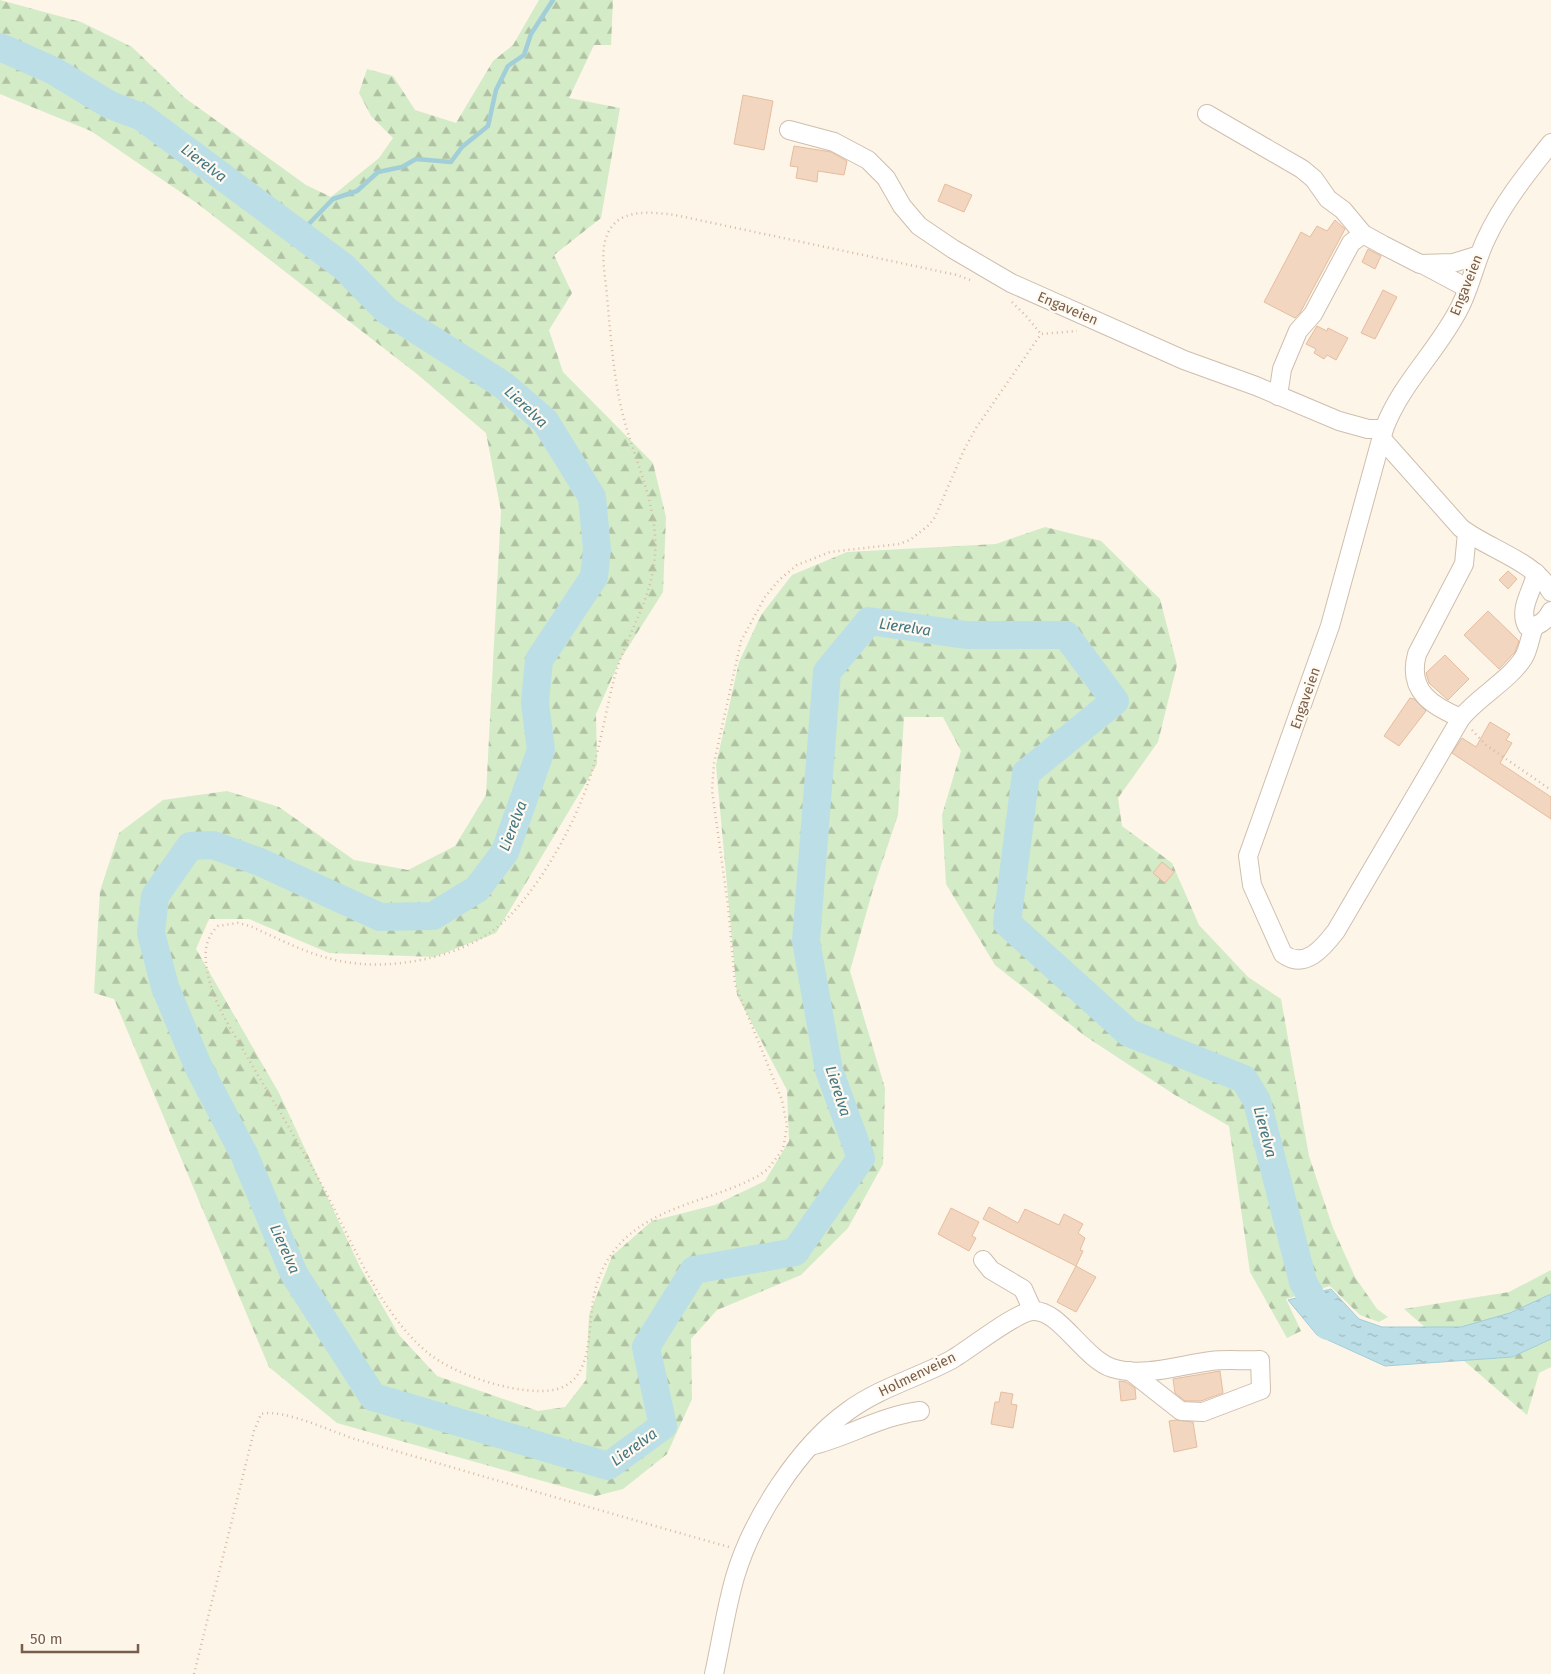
<svg xmlns="http://www.w3.org/2000/svg" width="1551" height="1674" font-family="'Fira Sans',sans-serif">
	<style>
		.forest { fill: url(#forest-firs) }
		.water { fill: url(#water-ripples); stroke: #a2ced9 }
		.lines { fill: none; stroke-linecap: round; stroke-linejoin: round }
		.stream { stroke: #a2ced9; stroke-width: 4.5 }
		.river { stroke: #bcdfe7; stroke-width: 28 }
		.building { fill: #f2d6bf; stroke: #e5bd9f }
		.minor-casing { stroke: #cfbead; stroke-width: 20 }
		.path { stroke: #d8b9a2; stroke-width: 2.5; stroke-dasharray: 1 4; stroke-linecap: butt }
		.minor { stroke: #fff; stroke-width: 18 }
		.labels { text-anchor: middle; stroke-width: 4.5; stroke-linejoin: round; paint-order: stroke }
		.street-label { font-size: 14px; fill: #785d4b; stroke: #fff9ef }
		.water-label { font-size: 15px; font-style: italic; fill: #417683; stroke: #fff9ef }
	</style>
	<defs>
		<pattern id="forest-firs" width="22" height="20" patternUnits="userSpaceOnUse" patternTransform="scale(1.25)"><rect width="22" height="20" fill="#d3ebc6"/><path d="M5 1l3.5 6h-7zM16 11l3.5 6h-7z" fill="#b0c2a3"/></pattern>
		<pattern id="water-ripples" width="26" height="14" patternUnits="userSpaceOnUse" patternTransform="scale(1.25)"><rect width="26" height="14" fill="#bcdfe7"/><path d="M2 4q2-2 4 0t4 0M15 11q2-2 4 0t4 0" fill="none" stroke="#9eb8bd"/></pattern>
	</defs>
	<rect width="100%" height="100%" fill="#fdf5e8"/>
	<g class="forest">
		<path d="M0,0L81,22L132,47L185,98L306,185L331,197L379,158L393,138L371,116L359,93L367,69L393,76L415,110L456,123L493,61L513,45L539,0H613L611,45H594L569,98L620,108L601,218L554,255L572,293L549,330L563,372L653,463L666,517L663,592L620,660L596,714L597,764L496,933L434,957L329,953L249,919H209L196,949L279,1093L360,1267L399,1335L437,1376L538,1411L565,1407L586,1380L589,1315L612,1256L652,1221L715,1205L765,1181L789,1141L787,1090L737,995L716,765L739,662L761,615L792,575L847,552L996,544L1045,527L1101,541L1160,599L1177,665L1158,742L1118,798L1122,826L1172,863L1199,925L1248,977L1281,999L1309,1156L1333,1228L1355,1277L1377,1309L1388,1317L1379,1322L1360,1315L1330,1286L1286,1299L1301,1331L1287,1338L1250,1272L1229,1126L1175,1095L1085,1036L995,965L946,884L942,815L961,751L943,717H904L898,815L873,889L850,971L885,1088L883,1164L848,1228L801,1275L717,1310L691,1339L692,1399L667,1454L623,1489L596,1496L337,1423L269,1367L114,999L94,993L100,891L119,833L163,800L227,791L279,807L354,860L408,870L455,846L486,795L501,511L486,433L417,374L198,204L91,131L0,94Z"/>
		<path d="M1551,1270V1367L1539,1373L1527,1415L1404,1309L1509,1292Z"/>
	</g>
	<path class="water" d="M1331,1289L1359,1319L1382,1327H1461L1510,1313L1551,1294V1339L1512,1357L1385,1366L1317,1335L1288,1300Z"/>
	<g class="lines">
		<path class="stream" d="M299,234L333,199L357,191L378,172L402,167L416,159L451,162L462,147L488,126L496,90L508,66L524,55L531,34L553,0"/>
		<path class="river" d="M0,47L54,71L110,105L142,117L344,267L387,311L503,385L545,421L592,497L597,549L594,577L539,660L535,703L541,750L505,852L477,889L433,916L380,917L260,862L213,845L190,846L155,896L151,933L165,987L198,1066L244,1154L294,1274L373,1397L608,1466L663,1426L646,1347L694,1270L795,1252L861,1158L829,1070L806,941L827,672L869,621L966,635H1066L1115,701L1026,773L1007,923L1129,1033L1244,1079L1257,1101L1303,1282L1328,1326"/>
	</g>
	<g class="building">
		<path d="M743,95L773,101L764,150L734,144Z"/>
		<path d="M794,146L831,152L847,161L844,175L818,171L817,182L796,178L798,167L790,166Z"/>
		<path d="M945,184L972,195L964,212L938,201Z"/>
		<path d="M1335,220L1345,229L1300,313L1295,318L1264,302L1301,232L1310,237L1317,226L1327,231Z"/>
		<path d="M1368,249L1381,256L1375,269L1362,262Z"/>
		<path d="M1383,290L1397,297L1375,339L1361,333Z"/>
		<path d="M1317,326L1327,331L1328,328L1348,338L1336,360L1327,355L1324,359L1314,353L1316,349L1306,344Z"/>
		<path d="M1508,571L1517,579L1508,589L1499,580Z"/>
		<path d="M1488,611L1519,641L1515,652L1499,669L1464,635Z"/>
		<path d="M1445,655L1469,679L1448,700L1429,683L1426,673Z"/>
		<path d="M1410,698L1414,699L1426,711L1399,746L1384,736Z"/>
		<path d="M1490,722L1510,734L1506,740L1512,743L1500,763L1551,797V819L1452,753L1462,738L1476,747Z"/>
		<path d="M1162,862L1174,872L1165,883L1153,873Z"/>
		<path d="M989,1207L1018,1223L1025,1209L1059,1225L1064,1214L1083,1224L1078,1233L1085,1238L1080,1250L1083,1251L1076,1266L983,1219Z"/>
		<path d="M951,1208L979,1222L972,1236L976,1238L969,1251L938,1234Z"/>
		<path d="M1076,1266L1096,1277L1076,1312L1057,1302Z"/>
		<path d="M1220,1371L1223,1393L1201,1401H1185L1175,1393L1173,1379Z"/>
		<path d="M1119,1381L1126,1382L1135,1388L1136,1399L1121,1401Z"/>
		<path d="M1001,1392L1013,1394L1011,1404L1017,1405L1013,1428L991,1424L995,1402H999Z"/>
		<path d="M1176,1420L1193,1422L1197,1447L1174,1452L1169,1421Z"/>
	</g>
	<g class="lines">
		<g class="minor-casing">
			<g id="minor">
				<path d="M1207,114L1302,169L1314,179L1328,199L1343,210L1363,234L1383,245L1420,264L1453,263L1479,255"/>
				<path d="M789,130L834,142L868,160L886,178L902,206L919,226L953,249L1011,283L1184,360L1256,386L1339,421L1368,429H1384"/>
				<path d="M1424,265L1467,288"/>
				<path d="M1278,396L1282,369L1298,331L1313,314L1351,243L1363,234"/>
				<path d="M1382,439L1461,528C1488,549 1535,561 1551,592"/>
				<path d="M1467,533L1464,564L1417,654C1407,691 1432,706 1461,718C1479,696 1510,680 1524,657C1529,648 1530,637 1534,627"/>
				<path d="M1536,573C1533,591 1518,608 1527,626C1539,627 1546,621 1551,611"/>
				<path d="M1461,718L1336,931C1323,948 1305,970 1283,954L1252,885L1248,856L1330,626L1384,429C1401,383 1438,351 1460,307C1471,285 1476,259 1487,237C1503,203 1528,172 1551,143"/>
				<path d="M983,1260L991,1270L1023,1289L1033,1311"/>
				<path d="M810,1446C848,1437 880,1416 920,1411"/>
				<path d="M714,1674C721,1642 726,1608 735,1577C752,1519 799,1446 848,1411C879,1388 917,1378 951,1360C969,1350 1015,1312 1033,1311C1059,1309 1084,1359 1112,1368C1144,1378 1179,1365 1211,1361C1227,1359 1244,1361 1260,1360L1261,1390L1203,1412L1181,1411L1130,1371"/>
			</g>
		</g>
		<g class="path">
			<path d="M970,280L957,275L675,215C650,212 616,207 606,238C600,255 606,279 607,297C611,337 613,376 623,415C633,455 652,493 655,535C659,593 628,627 614,679C604,719 598,761 582,799C566,840 530,902 495,929C456,959 388,971 340,961C309,955 279,939 250,926L238,923L218,926C205,938 204,953 207,970C212,1002 233,1032 249,1060C272,1099 295,1137 317,1176C349,1233 377,1311 428,1353C454,1374 506,1391 540,1391C594,1392 587,1338 593,1301C595,1287 600,1273 607,1261C640,1206 707,1204 758,1176L768,1169L783,1149L787,1126L782,1100L735,984L728,906L712,790L714,763L741,641L765,597L779,580L797,565L830,552L899,544L910,540L929,525L935,517L964,450L976,428L1041,334L1077,331"/>
			<path d="M1012,302L1026,316L1041,334"/>
			<path d="M1472,730L1486,745L1551,790"/>
			<path d="M194,1674L254,1431L261,1414C284,1408 334,1433 358,1440C482,1476 605,1512 729,1547"/>
		</g>
		<use href="#minor" class="minor"/>
	</g>
	<g class="labels">
		<g class="street-label">
			<text transform="translate(1466 285) rotate(-68)" y="5">Engaveien</text>
			<text transform="translate(1068 308) rotate(23)" y="5">Engaveien</text>
			<text transform="translate(1305 698) rotate(-71)" y="5">Engaveien</text>
			<text transform="translate(917 1374) rotate(-26)" y="5">Holmenveien</text>
		</g>
		<g class="water-label">
			<text transform="translate(204 163) rotate(37)" y="5">Lierelva</text>
			<text transform="translate(526 407) rotate(43)" y="5">Lierelva</text>
			<text transform="translate(905 627) rotate(8)" y="5">Lierelva</text>
			<text transform="translate(513 826) rotate(-69)" y="5">Lierelva</text>
			<text transform="translate(838 1091) rotate(72)" y="5">Lierelva</text>
			<text transform="translate(1265 1132) rotate(75)" y="5">Lierelva</text>
			<text transform="translate(285 1249) rotate(66)" y="5">Lierelva</text>
			<text transform="translate(634 1447) rotate(-36)" y="5">Lierelva</text>
		</g>
	</g>
	<path d="M22 1644v8h116v-8" fill="none" stroke="#785d4b" stroke-width="2.5"/>
	<text x="30" y="1644" font-size="15" fill="#785d4b" stroke="#fff9ef" stroke-width="4" paint-order="stroke">50 m</text>
</svg>
